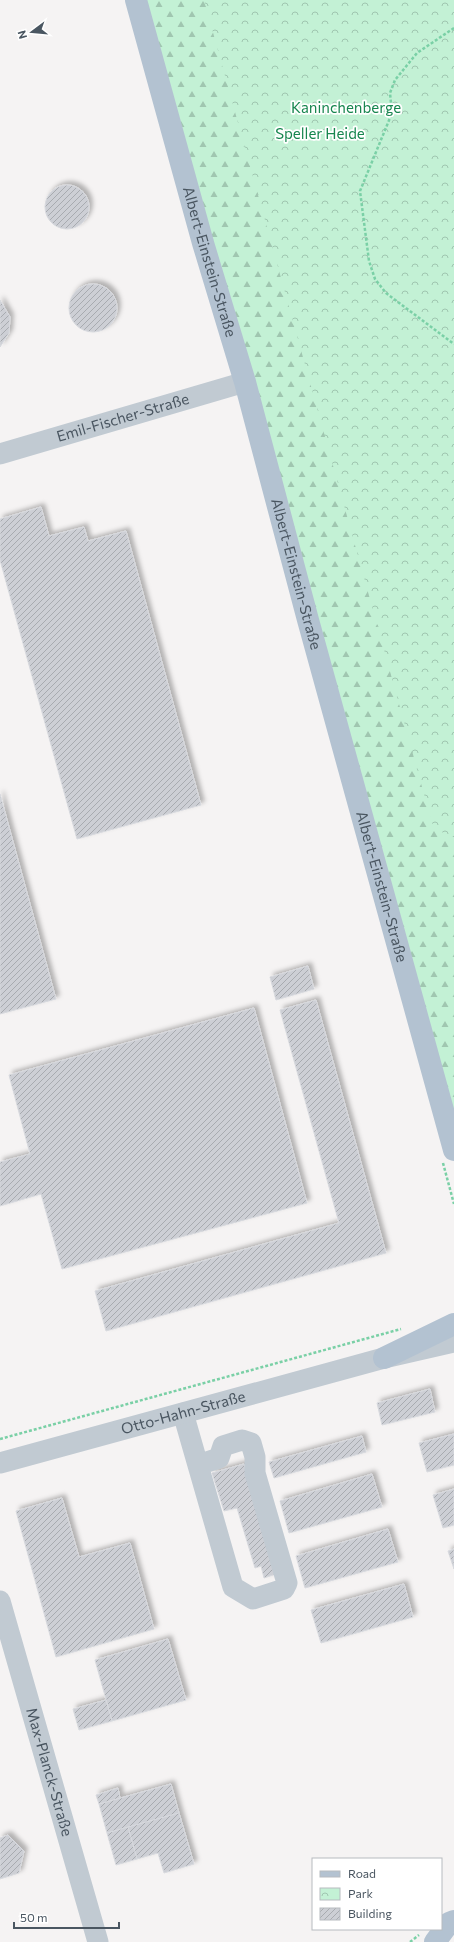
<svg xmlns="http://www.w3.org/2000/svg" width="454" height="1942" font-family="Commissioner,sans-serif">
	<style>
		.forest { fill: url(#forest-firs) }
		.park { fill: url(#park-crowns) }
		.building { fill: url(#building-hatch); stroke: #d7d9de; filter: url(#shadow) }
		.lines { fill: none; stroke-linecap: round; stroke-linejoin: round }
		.path { stroke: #7ad0a6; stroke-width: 2.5; stroke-dasharray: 3 2; stroke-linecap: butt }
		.minor { stroke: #c1cad2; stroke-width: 21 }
		.major { stroke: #b3c2d1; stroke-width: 22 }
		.labels { text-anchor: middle; stroke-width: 3.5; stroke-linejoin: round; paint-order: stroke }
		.park-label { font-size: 15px; fill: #17864f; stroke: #fff }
		.street-label { font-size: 15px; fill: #4a5661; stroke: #fff }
	</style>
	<defs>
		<pattern id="forest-firs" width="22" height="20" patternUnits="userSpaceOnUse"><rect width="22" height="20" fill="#c3f1d5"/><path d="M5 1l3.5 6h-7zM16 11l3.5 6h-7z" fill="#a0c6b0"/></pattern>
		<pattern id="park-crowns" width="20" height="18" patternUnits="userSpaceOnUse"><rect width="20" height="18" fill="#c3f1d5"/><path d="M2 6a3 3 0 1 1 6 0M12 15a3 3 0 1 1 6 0" fill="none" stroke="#a0c6b0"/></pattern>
		<pattern id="building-hatch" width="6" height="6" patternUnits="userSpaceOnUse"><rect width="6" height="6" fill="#cdcfd5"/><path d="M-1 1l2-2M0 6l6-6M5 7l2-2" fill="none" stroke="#a8abb0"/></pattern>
		<filter id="shadow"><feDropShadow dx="3.5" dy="-3.5" stdDeviation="2" flood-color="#0004"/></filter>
	</defs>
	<rect width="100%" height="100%" fill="#f5f3f3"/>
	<path class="forest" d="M145,0H454V1112Z"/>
	<path class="park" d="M204,0H454V836L438,831L432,823Z"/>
	<g class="building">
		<circle cx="67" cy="207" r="22"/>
		<circle cx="93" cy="308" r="24"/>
		<path d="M0,300L10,317L9,333L0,347Z"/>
		<path d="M41,507L49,536L84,527L88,541L126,531L201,805L77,839L0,560V519Z"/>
		<path d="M0,794L56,999L0,1014Z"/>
		<path d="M308,966L314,989L276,1000L270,977Z"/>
		<path d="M316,1000L386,1253L106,1331L95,1291L339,1223L280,1010Z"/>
		<path d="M254,1008L307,1203L62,1269L41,1194L0,1206V1162L30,1154L9,1075Z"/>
		<path d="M430,1389L435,1412L382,1425L377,1403Z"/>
		<path d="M454,1434V1465L427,1472L419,1443Z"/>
		<path d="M362,1436L366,1452L274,1478L269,1462Z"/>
		<path d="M244,1464L276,1574L264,1578L261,1566L255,1568L237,1508L224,1511L212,1473Z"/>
		<path d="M372,1474L382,1507L289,1533L280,1501Z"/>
		<path d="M454,1489V1525L443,1528L433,1495Z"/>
		<path d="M62,1498L79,1557L130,1543L154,1629L56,1657L16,1511Z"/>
		<path d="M388,1529L398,1562L305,1588L296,1556Z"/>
		<path d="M454,1549V1569L448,1551Z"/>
		<path d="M404,1584L413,1617L321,1643L311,1610Z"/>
		<path d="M168,1639L186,1700L112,1721L95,1660Z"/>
		<path d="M106,1700L112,1721L79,1730L73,1709Z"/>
		<path d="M171,1784L179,1813L107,1833L99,1804Z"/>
		<path d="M118,1788L120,1798L99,1804L96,1795Z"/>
		<path d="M179,1813L194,1864L164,1873L158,1853L137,1859L128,1827Z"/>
		<path d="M128,1827L137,1859L116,1865L107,1833Z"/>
		<path d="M8,1835L24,1851L19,1873L0,1879V1838Z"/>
	</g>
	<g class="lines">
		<g class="path">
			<path d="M454,28L417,53L395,80L390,93L392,113L360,191L369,261L375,279L386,293L454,344"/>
			<path d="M443,1163L454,1204"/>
			<path d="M0,1439L401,1329"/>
			<path d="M410,1942L419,1935"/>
		</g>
		<g class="minor">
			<path id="s1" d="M0,454L245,382"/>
			<path d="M183,1413L233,1587L253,1599L284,1589L287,1583L255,1473V1457L251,1443L242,1440L223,1446L219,1458L198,1465"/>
			<path id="s2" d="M0,1463L384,1358L454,1342"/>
			<path id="s3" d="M0,1601L98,1942"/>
		</g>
		<g class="major">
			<path id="s4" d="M136,0L203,243L245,382L308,620L454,1150"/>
			<path d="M384,1358L454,1324"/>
			<path d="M435,1942L449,1923L454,1921"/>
		</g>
	</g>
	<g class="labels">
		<g class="park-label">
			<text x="346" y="113">Kaninchenberge</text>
			<text x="320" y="139">Speller Heide</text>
		</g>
		<g class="street-label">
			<text dy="5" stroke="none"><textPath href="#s4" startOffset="272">Albert-Einstein-Straße</textPath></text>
			<text dy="5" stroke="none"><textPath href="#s1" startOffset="128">Emil-Fischer-Straße</textPath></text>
			<text dy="5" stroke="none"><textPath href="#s4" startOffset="596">Albert-Einstein-Straße</textPath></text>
			<text dy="5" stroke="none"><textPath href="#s4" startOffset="920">Albert-Einstein-Straße</textPath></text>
			<text dy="5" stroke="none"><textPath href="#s2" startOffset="190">Otto-Hahn-Straße</textPath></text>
			<text dy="5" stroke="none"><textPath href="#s3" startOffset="178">Max-Planck-Straße</textPath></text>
		</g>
	</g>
	<rect x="312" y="1858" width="130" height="72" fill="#ffffff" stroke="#b7bbc0"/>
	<rect x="320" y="1871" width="20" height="6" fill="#b3c2d1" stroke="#b7bbc0"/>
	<text x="348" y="1878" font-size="12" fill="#4a5661">Road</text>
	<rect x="320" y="1888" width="20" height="12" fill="url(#park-crowns)" stroke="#b7bbc0"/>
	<text x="348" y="1898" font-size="12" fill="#4a5661">Park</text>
	<rect x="320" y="1908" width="20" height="12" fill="url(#building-hatch)" stroke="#b7bbc0"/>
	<text x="348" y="1918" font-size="12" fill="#4a5661">Building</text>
	<g transform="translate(32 32) rotate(254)" stroke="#ffffff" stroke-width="3" paint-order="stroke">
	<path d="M0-3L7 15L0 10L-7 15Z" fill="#4a5661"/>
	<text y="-6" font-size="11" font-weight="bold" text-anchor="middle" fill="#4a5661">N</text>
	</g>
	<path d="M14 1922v6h105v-6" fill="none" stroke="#4a5661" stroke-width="2"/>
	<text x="20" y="1922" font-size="12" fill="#4a5661" stroke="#ffffff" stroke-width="3" paint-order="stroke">50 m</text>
</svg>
